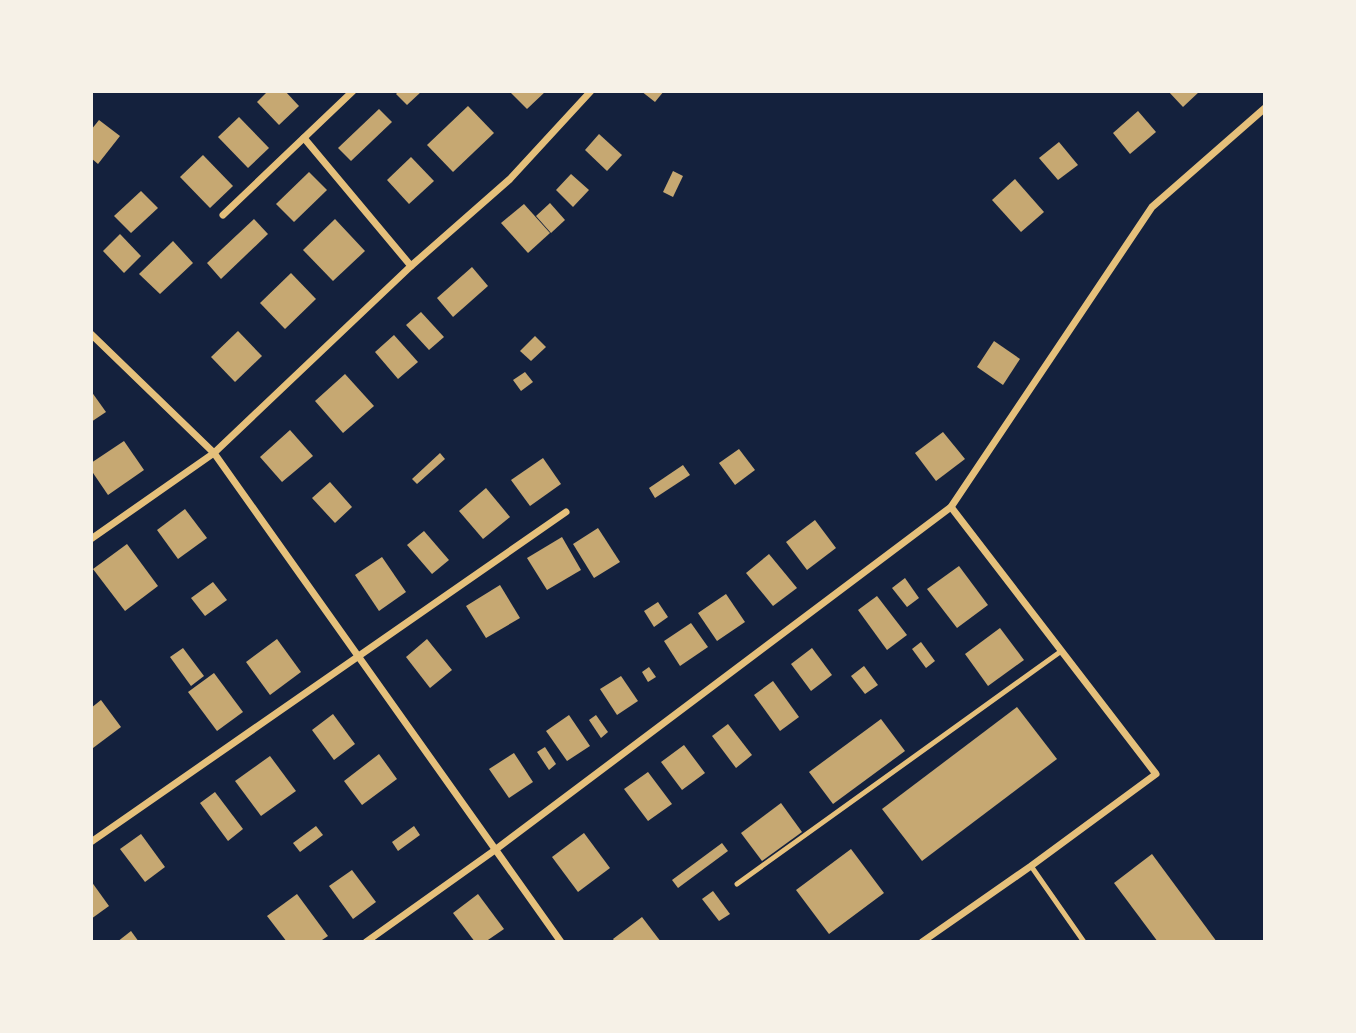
<svg xmlns="http://www.w3.org/2000/svg" width="1356" height="1033" font-family="'Exo 2',sans-serif">
	<style>
		.building { fill: #c6a872 }
		.lines { fill: none; stroke-linecap: round; stroke-linejoin: round }
		.service { stroke: #e5c07b; stroke-width: 5 }
		.minor { stroke: #e5c07b; stroke-width: 7 }
	</style>
	<rect width="100%" height="100%" fill="#14213d"/>
	<g class="building">
		<path d="M268,91H285L299,106L279,125L257,102Z"/>
		<path d="M399,91H422L407,105L396,94Z"/>
		<path d="M509,91H546L527,109Z"/>
		<path d="M641,91H664L655,102Z"/>
		<path d="M1168,91H1200L1183,107Z"/>
		<path d="M468,106L494,133L453,172L427,145Z"/>
		<path d="M379,109L392,122L351,161L338,148Z"/>
		<path d="M1138,111L1156,132L1130,154L1113,133Z"/>
		<path d="M239,117L269,148L248,168L218,137Z"/>
		<path d="M99,120L120,136L98,164L91,158V130Z"/>
		<path d="M599,134L622,155L607,171L585,150Z"/>
		<path d="M1059,142L1078,165L1058,180L1039,158Z"/>
		<path d="M203,155L233,186L210,208L180,177Z"/>
		<path d="M411,157L434,181L409,204L387,180Z"/>
		<path d="M673,171L683,176L673,197L663,192Z"/>
		<path d="M309,172L327,190L294,222L276,204Z"/>
		<path d="M571,174L589,190L573,207L556,190Z"/>
		<path d="M1015,179L1044,212L1021,232L992,200Z"/>
		<path d="M141,191L158,208L131,233L114,216Z"/>
		<path d="M550,203L565,220L551,233L536,216Z"/>
		<path d="M524,204L550,233L528,253L501,223Z"/>
		<path d="M254,219L268,234L221,279L207,263Z"/>
		<path d="M335,219L365,251L333,281L303,250Z"/>
		<path d="M120,234L141,256L124,273L103,251Z"/>
		<path d="M173,241L193,263L160,294L139,274Z"/>
		<path d="M472,267L488,286L453,317L437,298Z"/>
		<path d="M291,273L316,299L285,329L260,303Z"/>
		<path d="M421,312L444,337L429,350L406,325Z"/>
		<path d="M238,331L262,356L235,382L211,357Z"/>
		<path d="M394,335L418,362L398,379L375,352Z"/>
		<path d="M535,336L546,347L531,361L520,351Z"/>
		<path d="M994,341L1020,359L1003,385L977,367Z"/>
		<path d="M525,372L533,382L521,391L513,380Z"/>
		<path d="M345,374L374,406L343,433L315,401Z"/>
		<path d="M91,391L106,412L91,422Z"/>
		<path d="M290,430L313,456L282,482L260,457Z"/>
		<path d="M943,432L965,459L936,481L915,453Z"/>
		<path d="M124,441L144,470L108,495L91,470V463Z"/>
		<path d="M739,449L755,470L735,485L719,463Z"/>
		<path d="M440,453L445,459L417,484L412,479Z"/>
		<path d="M543,458L561,484L530,506L511,480Z"/>
		<path d="M683,465L690,475L655,498L649,488Z"/>
		<path d="M330,482L352,507L335,523L312,498Z"/>
		<path d="M486,488L510,517L483,539L459,511Z"/>
		<path d="M185,509L207,538L178,559L157,530Z"/>
		<path d="M815,520L836,548L807,570L786,542Z"/>
		<path d="M598,528L620,562L594,578L573,544Z"/>
		<path d="M424,531L449,560L432,574L407,545Z"/>
		<path d="M562,537L581,570L547,590L527,558Z"/>
		<path d="M127,544L158,586L125,611L93,569Z"/>
		<path d="M769,554L797,588L773,606L746,573Z"/>
		<path d="M382,557L406,592L379,611L355,575Z"/>
		<path d="M959,566L988,605L957,628L927,589Z"/>
		<path d="M905,578L919,598L907,607L892,588Z"/>
		<path d="M213,582L227,600L205,616L191,598Z"/>
		<path d="M500,585L520,618L486,638L466,606Z"/>
		<path d="M726,594L745,622L717,641L698,613Z"/>
		<path d="M877,596L907,635L887,650L858,610Z"/>
		<path d="M658,602L668,617L654,627L644,611Z"/>
		<path d="M691,623L708,647L680,666L664,641Z"/>
		<path d="M1000,628L1024,660L988,686L965,654Z"/>
		<path d="M277,639L301,672L270,695L246,662Z"/>
		<path d="M427,639L452,670L430,688L406,657Z"/>
		<path d="M921,642L935,661L926,668L912,649Z"/>
		<path d="M183,648L204,676L191,686L170,657Z"/>
		<path d="M812,648L832,675L811,691L791,664Z"/>
		<path d="M864,666L878,685L865,694L851,676Z"/>
		<path d="M649,667L656,677L648,682L642,672Z"/>
		<path d="M214,673L243,712L217,731L188,692Z"/>
		<path d="M621,676L638,701L617,715L600,689Z"/>
		<path d="M773,681L799,717L780,731L754,695Z"/>
		<path d="M101,700L121,727L93,748L91,708Z"/>
		<path d="M1017,707L1057,759L922,861L882,809Z"/>
		<path d="M333,714L355,744L334,760L312,730Z"/>
		<path d="M569,715L590,746L567,761L546,731Z"/>
		<path d="M596,715L608,732L601,738L589,720Z"/>
		<path d="M881,719L905,751L833,804L809,772Z"/>
		<path d="M728,724L752,755L736,768L712,736Z"/>
		<path d="M684,745L705,773L682,790L661,762Z"/>
		<path d="M545,747L556,764L549,770L537,752Z"/>
		<path d="M514,753L533,782L509,798L489,769Z"/>
		<path d="M379,754L397,779L362,805L344,781Z"/>
		<path d="M270,756L296,791L261,816L235,781Z"/>
		<path d="M648,772L672,804L648,821L624,789Z"/>
		<path d="M215,792L243,829L228,841L200,803Z"/>
		<path d="M781,803L802,832L762,861L741,833Z"/>
		<path d="M316,826L323,835L300,852L293,843Z"/>
		<path d="M414,826L420,835L398,851L392,842Z"/>
		<path d="M584,833L610,868L578,892L552,857Z"/>
		<path d="M141,834L165,867L145,882L120,849Z"/>
		<path d="M722,843L728,851L678,888L672,880Z"/>
		<path d="M851,849L884,893L829,934L796,890Z"/>
		<path d="M1152,854L1217,942H1158L1114,883Z"/>
		<path d="M352,870L376,902L353,919L329,886Z"/>
		<path d="M91,881L109,906L91,919Z"/>
		<path d="M713,891L730,914L719,921L702,899Z"/>
		<path d="M297,894L328,936L319,942H287L267,916Z"/>
		<path d="M478,894L504,929L485,942H475L453,913Z"/>
		<path d="M642,917L661,942H615L613,939Z"/>
		<path d="M131,931L139,942H117Z"/>
	</g>
	<g class="lines">
		<g class="service">
			<path d="M1031,866L1084,942"/>
			<path d="M737,884L1060,652"/>
		</g>
		<g class="minor">
			<path d="M304,138L411,266"/>
			<path d="M223,215L353,91"/>
			<path d="M91,334L214,453L561,942"/>
			<path d="M91,539L214,453L411,266L510,179L591,91"/>
			<path d="M91,842L566,512"/>
			<path d="M366,942L495,850L951,507L1152,207L1265,108"/>
			<path d="M922,942L1031,866L1156,774L951,507"/>
		</g>
	</g>
	<rect width="1356" height="1033" fill="none" stroke="#f6f1e7" stroke-width="186"/>
</svg>
